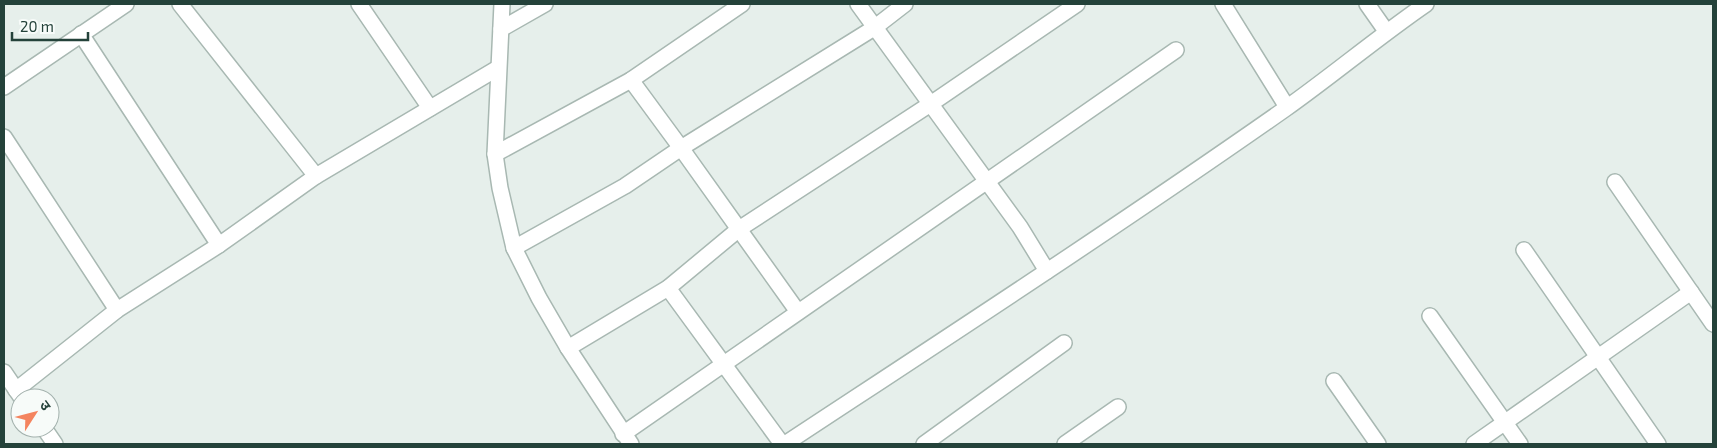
<svg xmlns="http://www.w3.org/2000/svg" width="1717" height="448" font-family="'Exo 2','Noto Sans Devanagari',sans-serif">
	<style>
		.lines { fill: none; stroke-linecap: round; stroke-linejoin: round }
		.minor-casing { stroke: #a8b8b2; stroke-width: 18 }
		.minor { stroke: #fff; stroke-width: 15 }
	</style>
	<rect width="100%" height="100%" fill="#e6efeb"/>
	<g class="lines">
		<g class="minor-casing">
			<g id="minor">
				<path d="M180,4L316,176"/>
				<path d="M359,4L430,108"/>
				<path d="M502,4L495,154L500,188L514,248L539,298L568,348L631,444"/>
				<path d="M858,4L1020,227L1047,271"/>
				<path d="M1223,4L1287,107"/>
				<path d="M1367,4L1386,31"/>
				<path d="M501,29L545,4"/>
				<path d="M81,34L219,245"/>
				<path d="M631,80L681,148L798,312"/>
				<path d="M4,87L126,4"/>
				<path d="M4,137L117,310"/>
				<path d="M495,154L631,80L742,4"/>
				<path d="M1615,182L1713,324"/>
				<path d="M514,248L625,186L681,148L874,28L905,4"/>
				<path d="M1524,250L1658,444"/>
				<path d="M668,288L782,444"/>
				<path d="M1430,316L1520,444"/>
				<path d="M568,348L668,288L739,229L932,103L1077,4"/>
				<path d="M4,372L21,397"/>
				<path d="M1334,381L1378,444"/>
				<path d="M16,390L117,310L219,245L316,176L498,68"/>
				<path d="M44,428L55,444"/>
				<path d="M623,434L1176,50"/>
				<path d="M785,444C952,334 1121,224 1285,109C1333,75 1378,37 1426,4"/>
				<path d="M924,444L1064,343"/>
				<path d="M1065,444L1118,407"/>
				<path d="M1474,444L1691,292"/>
			</g>
		</g>
		<use href="#minor" class="minor"/>
	</g>
	<rect width="1717" height="448" fill="none" stroke="#24423a" stroke-width="10"/>
	<g transform="translate(35 413) rotate(54)"><circle r="24" fill="#f7fbf9" stroke="#a3b1ad"/>
	<path d="M0-4L9 19L0 12L-9 19Z" fill="#f4845f"/>
	<text y="-8" font-size="14" font-weight="bold" text-anchor="middle" fill="#24423a">उ</text>
	</g>
	<path d="M12 32v8h76v-8" fill="none" stroke="#24423a" stroke-width="2.5"/>
	<text x="20" y="32" font-size="15" fill="#24423a" stroke="#f7fbf9" stroke-width="4" paint-order="stroke">20 m</text>
</svg>
